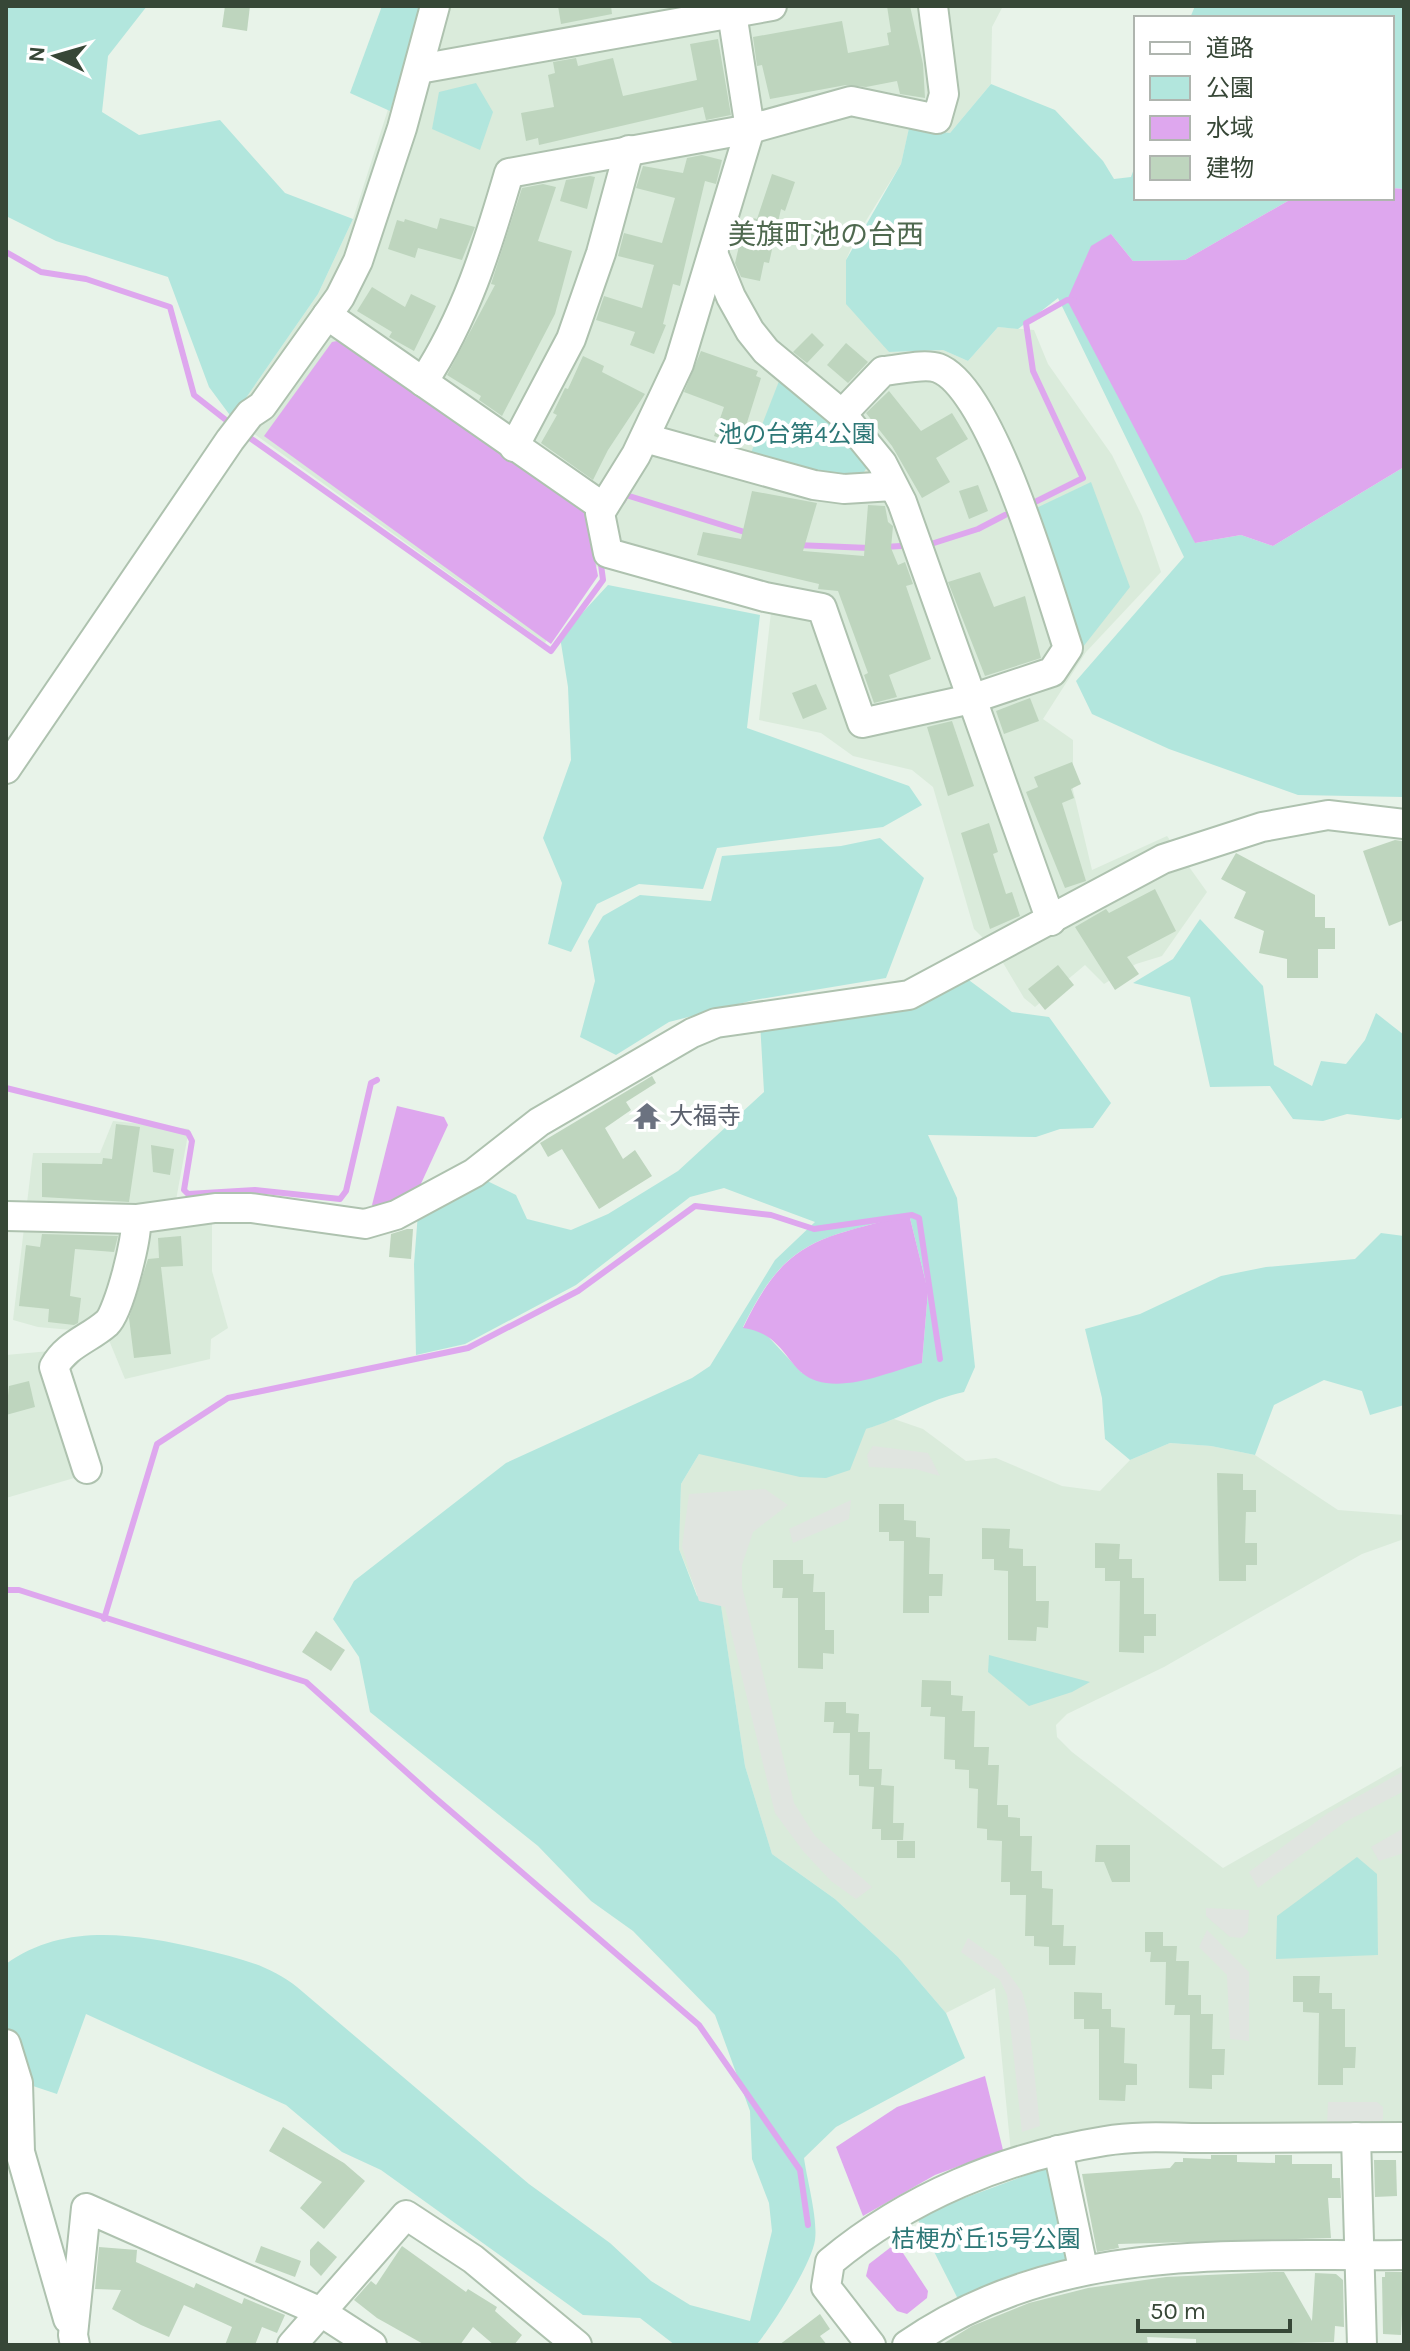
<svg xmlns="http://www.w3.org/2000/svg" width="1410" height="2351" font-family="Karla,'Noto Sans JP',sans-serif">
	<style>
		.residential { fill: #daebdb }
		.green { fill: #b2e6dd; fill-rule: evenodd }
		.parking { fill: #e0e5e0 }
		.water { fill: #dea7ee }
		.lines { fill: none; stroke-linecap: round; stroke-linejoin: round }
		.stream { stroke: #dea7ee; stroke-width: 6 }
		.building { fill: #bed5be }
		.minor-casing { stroke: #aec2af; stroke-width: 32 }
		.minor { stroke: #fff; stroke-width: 28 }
		.labels { text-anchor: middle; stroke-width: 8; stroke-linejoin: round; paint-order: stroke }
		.park-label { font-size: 24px; fill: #2c7776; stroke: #fff }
		.worship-label { font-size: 24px; fill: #5b616d; stroke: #fff; text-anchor: start }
		.quarter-label { font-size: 28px; fill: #4f694f; stroke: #fff }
	</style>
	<rect width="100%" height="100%" fill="#e8f3e9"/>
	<g class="residential">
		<path d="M421,6H1003L992,27L991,84L950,133L909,129L901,164L856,237L846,260L889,352L943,350L968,361L998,327L1034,330L1048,364L1112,455L1142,516L1161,572L1086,652L1043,719L1073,740V790L1092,870L1167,836L1207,892L1162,956L1136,964L1104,984L1085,965L1035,1007L1024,998L996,951L974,929L933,787L912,770L853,756L821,733L759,720L772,603L594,566L545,643L232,418L318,294L353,219Z"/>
		<path d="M113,1121L189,1129L176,1200L212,1197V1271L228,1328L211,1339L210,1359L125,1379L106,1333L38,1327L13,1320L33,1153H100Z"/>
		<path d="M61,1350L98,1471L6,1498V1355Z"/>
		<path d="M894,1419L923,1429L966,1461L996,1458L1062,1486L1100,1491L1130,1460L1170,1443L1211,1446L1255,1455L1338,1510L1404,1515V1539L1362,1554L1164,1667L1067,1714L1056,1725L1057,1737L1072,1752L1223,1868L1404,1765V2125L1011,2153L995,1988L946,2013L898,1957L835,1899L772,1854L745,1766L720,1600L698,1596L679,1549L681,1484L699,1454L866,1429Z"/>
	</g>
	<g class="green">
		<path d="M6,6H147L108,56L102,112L139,135L220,120L285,193L353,219L318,294L232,418L209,387L168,277L56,241L6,216Z"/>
		<path d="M382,6H421L390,111L350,93Z"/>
		<path d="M1195,6H1404V189L1392,188V18H1190Z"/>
		<path d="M476,83L493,112L480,150L432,129L439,92Z"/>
		<path d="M991,84L1055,110L1103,161L1114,179L1131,177L1136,163V198H1293L1185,260L1133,261L1111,234L1195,543L1241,535L1273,546L1404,467V797L1298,795L1169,749L1092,714L1076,681L1184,557L1058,298L1018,329L998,327L968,361L943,350L889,352L846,304V260L901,164L909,128L950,133Z"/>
		<path d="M781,376L840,426L870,462L860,479L749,458Z"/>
		<path d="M1091,482L1130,587L1079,652L1030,511Z"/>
		<path d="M608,585L760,615L747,728L909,786L922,805L883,827L717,848L703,889L639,884L597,904L571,952L548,944L562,883L543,838L571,760L568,687L560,637Z"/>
		<path d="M880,838L924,878L886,978L754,1000L669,1022L616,1055L580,1037L595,981L588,941L603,916L640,895L711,901L722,856L841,846Z"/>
		<path d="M1200,919L1263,986L1274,1065L1312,1086L1321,1061L1346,1064L1365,1040L1376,1013L1404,1035V1116L1399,1120L1347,1114L1323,1121L1293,1119L1270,1086L1210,1087L1190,997L1133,983L1173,959Z"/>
		<path d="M962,975L1012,1012L1049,1017L1111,1103L1093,1128L1060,1129L1036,1137L928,1135L957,1198L975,1367L964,1392C929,1399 901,1419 866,1429L850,1470L826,1478L800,1477L699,1454L681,1484L679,1549L697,1596L720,1599L745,1766L772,1854L835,1899L898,1957L946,2013L965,2058L836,2127L804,2158C807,2180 818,2219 815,2240C812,2263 772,2327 756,2345H675L640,2318L583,2315L381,2170L342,2152L286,2105L86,2014L57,2094L30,2085L6,2027V1964C64,1922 136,1934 201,1949C237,1958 268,1964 297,1987L529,2184L610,2243L651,2281L690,2305L750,2321L772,2231L769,2203L752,2159L750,2111L715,2015L633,1931L591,1901L538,1846L370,1712L359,1657L333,1619L354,1581L506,1463L692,1378L710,1366L775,1260L815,1222L724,1188L690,1197L576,1285L465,1344L416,1355L414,1264L418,1213L481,1178L516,1195L527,1219L571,1230L608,1214L678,1171L764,1092L760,1022ZM909,1214L928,1291L922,1363L802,1373L762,1330L743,1327C787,1236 819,1240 909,1214Z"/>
		<path d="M1381,1233L1404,1236V1405L1370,1415L1362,1391L1324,1380L1274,1405L1255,1455L1211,1446L1170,1443L1130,1460L1105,1439L1102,1398L1085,1329L1140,1314L1221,1276L1266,1267L1355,1259Z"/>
		<path d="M989,1655L1090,1682L1072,1692L1029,1706L988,1672Z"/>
		<path d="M1357,1857L1377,1874L1378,1955L1276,1959L1277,1916Z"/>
		<path d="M1051,2166L1069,2263L959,2301L916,2216Z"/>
	</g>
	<g class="parking">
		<path d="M873,1446L928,1453L940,1476L915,1469L869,1467L867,1455Z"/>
		<path d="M765,1489L788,1505L753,1532L742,1565V1587L794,1803L815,1836L872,1887L856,1899L831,1881L803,1851L775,1813L725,1607L699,1601L682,1547L689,1494Z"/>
		<path d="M851,1500L849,1519L793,1543L789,1529Z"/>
		<path d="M1404,1771V1791L1345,1822L1258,1888L1249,1872L1328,1813Z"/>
		<path d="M1404,1828V1853L1379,1861L1371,1847Z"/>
		<path d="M1206,1908L1249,1910L1248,1932L1242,1938L1230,1937L1206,1916Z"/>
		<path d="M1207,1930L1249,1972V2041L1230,2039L1227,1975L1199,1947Z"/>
		<path d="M968,1938L999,1960L1022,1992L1028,2014L1040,2126L1022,2132L1007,1995L1000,1980L961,1952Z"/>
		<path d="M1328,2102H1377L1383,2107V2119L1377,2125H1327Z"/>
	</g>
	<g class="water">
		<path d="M1392,188L1404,189V467L1273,546L1241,535L1195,543L1067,300L1091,246L1111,234L1133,261L1185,260L1293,198H1392Z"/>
		<path d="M342,340L586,514L598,576L551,644L264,436L332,342Z"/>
		<path d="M397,1106L444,1117L448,1125L419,1188L375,1208L372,1205Z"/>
		<path d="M909,1214L928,1291L922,1363C892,1371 848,1391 817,1381C786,1372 787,1334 743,1328C787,1236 819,1240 909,1214Z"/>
		<path d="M985,2076L1003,2150L935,2175L863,2216L836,2147L897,2107Z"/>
		<path d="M891,2247L901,2250L928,2291L927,2298L907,2314L897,2311L866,2276L869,2264Z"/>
	</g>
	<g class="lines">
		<g class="stream">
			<path d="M6,252L41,272L86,279L170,307L194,395L231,424"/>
			<path d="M243,433L551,651L603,580L600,557"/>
			<path d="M623,501L626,495L751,534"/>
			<path d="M1031,504L1083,478L1033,371L1026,323L1067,300L1074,301"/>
			<path d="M934,543L978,529L1005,515"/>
			<path d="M796,545L869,548"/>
			<path d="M884,547L901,546"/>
			<path d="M6,1088L188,1133L192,1141L184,1190L188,1194L255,1190L340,1199L346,1191L371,1083L377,1080"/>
			<path d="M6,1590H19L306,1682L433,1796L699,2025L800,2170L808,2225"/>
			<path d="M104,1619L157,1444L228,1398L468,1348L578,1291L695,1206L771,1215L814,1229L912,1215L919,1218L940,1359"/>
		</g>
	</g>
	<g class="building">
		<path d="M225,6H250L247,31L222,27Z"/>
		<path d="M558,6H611L612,14L561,24Z"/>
		<path d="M887,6H910L923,64L925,98L900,94L897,81L866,87L846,85L770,99L762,65L757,66L753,37L842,21L848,53L889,45L887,33L891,32Z"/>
		<path d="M718,39L731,115L706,120L703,107L539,145L538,138L526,141L521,113L554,107L548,75L555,73L553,62L576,58L578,66L613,58L623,96L697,80L690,44Z"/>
		<path d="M702,155L722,160L716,184L705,181L680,286L673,284L663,324L666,325L654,354L630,345L635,332L596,320L604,296L642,308L654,265L618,256L624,233L662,243L675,198L636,188L643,166L683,173L687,158Z"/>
		<path d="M772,174L795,182L785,211L781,209L769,263L764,262L760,281L741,277L735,263L740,242L744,243L748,217L757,219Z"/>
		<path d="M590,176L595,177L587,209L560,201L566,180Z"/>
		<path d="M543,184L556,187L538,241L572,251L555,314L502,416L479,400L481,396L447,375L495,285L491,284L522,188Z"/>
		<path d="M440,218L475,227L462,260L418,248L415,258L388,249L397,220L404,222L405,219L437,229Z"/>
		<path d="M372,287L405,307L411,294L436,306L414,351L389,337L392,332L357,311Z"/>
		<path d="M812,333L824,345L807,363L793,352Z"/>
		<path d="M846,343L868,362L848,383L827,365Z"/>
		<path d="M701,351L758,371L756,376L761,378L740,445L714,436L724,407L684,392Z"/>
		<path d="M583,356L604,366L602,372L645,394L608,450L593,480L541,443L557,415L553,413L565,388L568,389Z"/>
		<path d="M889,391L921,431L952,413L968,439L936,458L950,482L922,498L892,446L866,413Z"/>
		<path d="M978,485L988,511L969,519L959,491Z"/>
		<path d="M752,491L817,503L803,551L864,556L868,505L885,506L888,522L893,526L891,548L898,565L905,562L913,584L906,586L931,659L889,675L897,697L874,703L864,675L868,673L838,591L818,589L819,584L697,555L703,532L741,539Z"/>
		<path d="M980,572L994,607L1025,596L1041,658L985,676L948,582Z"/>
		<path d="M816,684L827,709L803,719L792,693Z"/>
		<path d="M1030,698L1039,721L1004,734L996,711Z"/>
		<path d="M952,721L974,786L948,796L927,727Z"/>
		<path d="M1072,762L1081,784L1071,789L1074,798L1062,803L1086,881L1065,888L1026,792L1038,787L1034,777Z"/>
		<path d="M989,823L998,852L993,854L1006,894L1012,892L1020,916L990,929L961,833Z"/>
		<path d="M1395,840L1402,841L1404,847V920L1389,926L1363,851Z"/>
		<path d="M1236,853L1315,895V917H1325V928H1335V949H1318V978H1287V959L1259,953L1264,931L1234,918L1246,892L1221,879Z"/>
		<path d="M1155,889L1176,931L1127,957L1139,974L1115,990L1075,927L1106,909L1109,913Z"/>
		<path d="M1058,965L1074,985L1045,1010L1028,989Z"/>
		<path d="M652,1076L656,1083L626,1102L631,1110L605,1128L623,1159L635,1150L652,1176L599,1209L562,1149L548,1157L540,1143Z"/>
		<path d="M116,1124L140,1127L129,1202L42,1197V1163L102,1164L103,1158L112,1159Z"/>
		<path d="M151,1145L174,1149L170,1175L153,1172Z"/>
		<path d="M407,1229H413L411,1259L389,1257L391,1234Z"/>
		<path d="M42,1234L118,1236L114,1252L75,1249L70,1296L81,1298L78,1323L74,1325L48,1322L49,1309L19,1306L26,1245L40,1247Z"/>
		<path d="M181,1236L183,1266L161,1267L171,1354L134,1358L129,1318L148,1259L159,1258L158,1238Z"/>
		<path d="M29,1381L35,1407L6,1415L9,1386Z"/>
		<path d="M1217,1473L1243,1474V1490H1256V1512H1246L1245,1543H1257V1565H1246V1581H1219Z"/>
		<path d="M879,1504H904V1520L916,1521V1537L930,1538L929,1574H943L942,1596H929V1613H903L904,1541H889V1532H879Z"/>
		<path d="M982,1528L1010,1529L1009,1548L1023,1549V1566H1036V1601H1049L1048,1628L1037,1627L1036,1641L1008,1640V1571L994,1570V1559H982Z"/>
		<path d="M1095,1543L1120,1544L1119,1559H1132V1578H1144V1614H1156V1636H1144V1653L1119,1652L1120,1581H1105V1568H1095Z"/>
		<path d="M773,1560H803V1574H814L813,1592H825V1630H834V1654L823,1653V1669L798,1668V1598H782L783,1588H773Z"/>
		<path d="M316,1631L345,1650L331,1671L302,1652Z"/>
		<path d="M922,1680L951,1681V1695L963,1696L962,1711H975L974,1747H989L988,1765H999L997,1805H1008V1817L1020,1818V1836H1032L1031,1871H1042V1888L1053,1889L1052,1925H1064L1063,1946H1076L1075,1965H1049V1947L1034,1946V1936H1025L1026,1895H1010V1882H1001L1002,1841L987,1840V1829L977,1828L978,1789L969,1788V1770L955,1769V1760L944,1759L945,1717L930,1716L931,1707H921Z"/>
		<path d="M825,1702H846V1713L859,1714L858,1732H870L869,1769H882L881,1785L894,1786L893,1823H904L903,1840H881V1829H872L874,1787L859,1786V1775H849L850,1733H833L834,1722H824Z"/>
		<rect x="897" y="1841" width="18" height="17"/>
		<path d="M1096,1845H1130V1882H1112L1104,1862H1095Z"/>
		<path d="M1145,1932H1163V1946H1177L1176,1961H1189L1188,1995H1201V2014H1213L1212,2049H1225L1224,2075H1212V2089L1189,2088L1190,2015H1174L1175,2005H1165L1166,1962H1150L1151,1952H1145Z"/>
		<path d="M1293,1976H1320L1319,1993H1332V2009H1345V2047H1356L1355,2068H1343V2085H1318L1319,2013L1303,2012V2002H1293Z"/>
		<path d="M1074,1992L1102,1993V2009H1111V2027L1125,2028L1124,2063L1137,2064V2085H1126L1125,2101L1099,2100V2029H1084V2019H1074Z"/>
		<path d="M283,2127L344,2163L365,2181L324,2229L300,2208L322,2182L269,2151Z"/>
		<path d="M1211,2155H1237V2162L1275,2163V2155H1292V2164H1332V2178H1340L1341,2198H1328L1331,2238L1118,2244L1119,2248L1097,2252L1082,2174L1170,2168L1175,2162H1183V2158L1211,2159Z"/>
		<path d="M1374,2160H1396L1397,2196L1375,2197Z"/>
		<path d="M318,2241L337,2257L321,2276L310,2265V2250Z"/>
		<path d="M261,2246L301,2261L295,2277L255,2262Z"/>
		<path d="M402,2246L466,2292L468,2289L497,2307L495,2311L522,2335L514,2345H494L473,2327L460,2345H425L377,2318L354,2300L371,2281L376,2285Z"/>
		<path d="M99,2247L137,2250L136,2262L194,2288L196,2283L242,2304L244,2298L285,2315L277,2333L262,2327L255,2345H225L232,2327L184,2305L169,2337L141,2325L112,2309L121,2290L95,2289Z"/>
		<path d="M1274,2272H1284L1312,2321L1315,2273L1336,2274L1343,2280L1344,2327L1335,2326L1334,2342L1196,2345V2339L1147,2337L1148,2345H941L972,2326L1029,2303L1088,2288L1166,2277Z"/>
		<path d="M1385,2272H1404L1401,2335L1383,2334L1382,2277H1385Z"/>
		<path d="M820,2314L830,2329L820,2336L827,2345H779Z"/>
	</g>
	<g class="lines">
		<g class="minor-casing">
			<g id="minor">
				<path d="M732,13L750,129L679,364L636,455L600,513L608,553L765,597L822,608L862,723L971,699L1052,672L1068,648C1049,591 992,388 938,368C924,363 898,370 883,371L842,414"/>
				<path d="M419,69L772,6"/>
				<path d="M713,253L731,297L750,331L766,351L842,414L882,463L902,502L1051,921"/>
				<path d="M327,315L603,507"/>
				<path d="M423,382C466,317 487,248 509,173L750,129L851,101L937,119L944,94L933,6"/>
				<path d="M645,438L814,485L844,489L893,486"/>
				<path d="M514,447L571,339L601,253L629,150"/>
				<path d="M6,769L230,440L250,414L262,406L340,297L358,261L402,128L435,6"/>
				<path d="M6,1216L136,1219L215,1208H251L365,1224L396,1215L474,1173L539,1122L692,1033L716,1023L909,995L1163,859L1262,827L1328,815L1404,824"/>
				<path d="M87,1469L54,1367C67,1344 89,1339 107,1323C119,1312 138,1236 136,1219"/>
				<path d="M6,2044L18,2083L20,2152L68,2319"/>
				<path d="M1356,2137L1362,2345"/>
				<path d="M1058,2150L1083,2268"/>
				<path d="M75,2345L73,2335L86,2208L321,2312L372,2345"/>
				<path d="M292,2345L406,2215L473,2259L577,2345"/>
				<path d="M871,2345L826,2287L830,2262C908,2197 1005,2157 1105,2141C1139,2135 1175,2138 1209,2138C1274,2138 1339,2137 1404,2137"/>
				<path d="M907,2345C1059,2240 1228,2257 1404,2255"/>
			</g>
		</g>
		<use href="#minor" class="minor"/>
	</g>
	<defs>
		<g id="temple-bare" transform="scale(2.16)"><path d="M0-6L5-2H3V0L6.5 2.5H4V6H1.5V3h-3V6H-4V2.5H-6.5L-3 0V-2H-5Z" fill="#6b7280" stroke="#fff" stroke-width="2.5" paint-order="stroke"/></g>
	</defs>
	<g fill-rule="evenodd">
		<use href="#temple-bare" x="647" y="1116"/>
	</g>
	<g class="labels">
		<g class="park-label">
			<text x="797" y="442">池の台第4公園</text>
			<text x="986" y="2247">桔梗が丘15号公園</text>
		</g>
		<g class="worship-label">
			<text x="669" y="1124">大福寺</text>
		</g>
		<g class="quarter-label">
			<text x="826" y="244">美旗町池の台西</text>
		</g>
	</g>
	<rect width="1410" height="2351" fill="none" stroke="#374737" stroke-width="16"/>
	<rect x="1134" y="16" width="260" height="184" fill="#ffffff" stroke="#afb5af" stroke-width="2"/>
	<rect x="1150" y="42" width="40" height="12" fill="#ffffff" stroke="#afb5af" stroke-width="2"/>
	<text x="1206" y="56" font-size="24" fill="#374737">道路</text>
	<rect x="1150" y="76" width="40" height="24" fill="#b2e6dd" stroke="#afb5af" stroke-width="2"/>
	<text x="1206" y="96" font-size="24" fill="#374737">公園</text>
	<rect x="1150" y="116" width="40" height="24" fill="#dea7ee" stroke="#afb5af" stroke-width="2"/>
	<text x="1206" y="136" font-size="24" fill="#374737">水域</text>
	<rect x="1150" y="156" width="40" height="24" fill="#bed5be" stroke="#afb5af" stroke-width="2"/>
	<text x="1206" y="176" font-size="24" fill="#374737">建物</text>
	<g transform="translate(56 56) rotate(275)" stroke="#ffffff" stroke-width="6" paint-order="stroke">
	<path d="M0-6L14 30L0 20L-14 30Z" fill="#374737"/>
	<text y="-12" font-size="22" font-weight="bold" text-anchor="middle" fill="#374737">N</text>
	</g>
	<path d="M1138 2319v12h152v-12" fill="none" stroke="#374737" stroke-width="4"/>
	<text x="1150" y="2319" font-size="24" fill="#374737" stroke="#ffffff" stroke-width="6" paint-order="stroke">50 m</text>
</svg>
